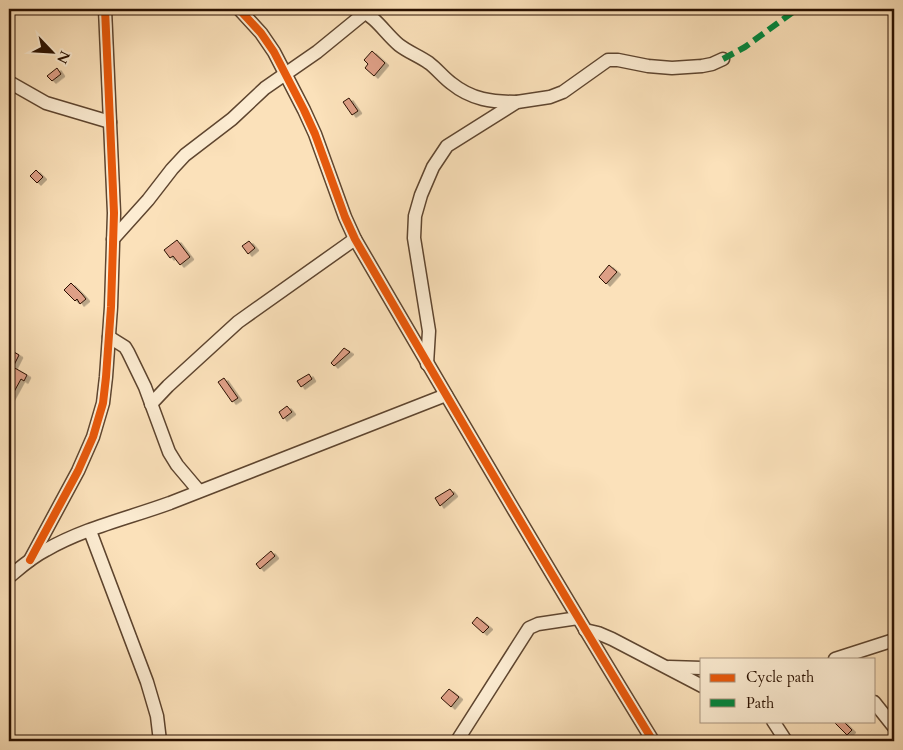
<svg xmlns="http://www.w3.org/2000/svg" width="903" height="750" font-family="Cardo,serif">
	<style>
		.building { fill: #de9f86; stroke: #2a1101; filter: url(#shadow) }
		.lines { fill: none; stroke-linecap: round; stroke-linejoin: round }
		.minor-casing { stroke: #5e452f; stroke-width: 15 }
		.minor { stroke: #fcecd2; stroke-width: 12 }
		.quiet { stroke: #00873e; stroke-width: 6; stroke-dasharray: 12 6; stroke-linecap: butt }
		.cycleway-casing { stroke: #fcecd2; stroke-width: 11 }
		.cycleway { stroke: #e8590c; stroke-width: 8 }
	</style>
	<defs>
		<filter id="shadow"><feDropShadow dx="4" dy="2.5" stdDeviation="0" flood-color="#0004"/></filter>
	</defs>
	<rect width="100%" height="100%" fill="#fbe1ba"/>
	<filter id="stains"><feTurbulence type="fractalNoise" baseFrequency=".004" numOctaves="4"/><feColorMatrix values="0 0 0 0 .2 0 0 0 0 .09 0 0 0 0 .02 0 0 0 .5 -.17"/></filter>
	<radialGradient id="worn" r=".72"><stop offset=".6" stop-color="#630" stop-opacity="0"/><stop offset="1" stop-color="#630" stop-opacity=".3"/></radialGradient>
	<g class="building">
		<path d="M372,51L385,63L374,76L365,68L368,64L364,60Z"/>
		<path d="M57,68L61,74L52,81L47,76Z"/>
		<path d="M349,98L358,111L352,115L343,102Z"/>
		<path d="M36,170L43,177L37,183L30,176Z"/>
		<path d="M177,240L190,257L180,265L173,256L170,258L164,250Z"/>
		<path d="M249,241L255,248L248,254L242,246Z"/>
		<path d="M609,265L617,272L606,284L599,277Z"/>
		<path d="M71,283L82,294L86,299L80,304L77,299L75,301L64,290Z"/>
		<path d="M344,348L350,352L334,366L331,363Z"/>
		<path d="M9,349L19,355L13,367L27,375L24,381L21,379L9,401Z"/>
		<path d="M309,374L312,379L301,387L297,381Z"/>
		<path d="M224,378L238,398L232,402L218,382Z"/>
		<path d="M287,406L292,412L283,419L279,412Z"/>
		<path d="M450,489L454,494L440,506L435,498Z"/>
		<path d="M271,551L275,556L260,569L256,564Z"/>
		<path d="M477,617L489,627L483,633L472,623Z"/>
		<path d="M449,689L459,697L451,707L441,698Z"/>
		<path d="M833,721H843L852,730L847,735Z"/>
	</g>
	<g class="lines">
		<g class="minor-casing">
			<g id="minor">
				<path d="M239,9L261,33L274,52L304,110L315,134L345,217L355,239C453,407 551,575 653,741"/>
				<path d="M359,9C378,19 384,32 399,45C408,52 419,56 429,63C437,69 443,77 451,83C472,100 492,102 517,102"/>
				<path d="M9,82L46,103L110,122"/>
				<path d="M113,239L148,200L172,169L185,155L232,119L265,88L317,52L366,12"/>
				<path d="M109,337L125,347L128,352L145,387L169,452L177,465L199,491"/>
				<path d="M427,364L429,331L414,238L415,216L421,195L433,167L447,146L517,102L550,97L563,92L608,60H618L648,66L672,68L702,66L712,64L723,59"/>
				<path d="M151,404L168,386L238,322L355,239"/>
				<path d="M90,531L147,682L157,716L160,741"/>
				<path d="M30,560L78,471L93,437L103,403L106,377L111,307L114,213L105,9"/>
				<path d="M9,577C21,567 32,557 46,550C84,528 129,518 170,503C262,467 354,431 446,395"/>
				<path d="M585,630L598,633L612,639L702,686"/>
				<path d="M835,659L894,640"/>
				<path d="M669,667L702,668"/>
				<path d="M874,702L894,727"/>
				<path d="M773,721L786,741"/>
				<path d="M457,741L529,628L538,624L578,618"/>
			</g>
		</g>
		<use href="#minor" class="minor"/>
		<path class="quiet" d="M723,59L745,47L797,9"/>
		<g class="cycleway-casing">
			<g id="cycleway">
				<path d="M239,9L261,33L274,52L304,110L315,134L345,217L355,239C453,407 551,575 653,741"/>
				<path d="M30,560L78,471L93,437L103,403L106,377L111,307L114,213L105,9"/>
			</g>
		</g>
		<use href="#cycleway" class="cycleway"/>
	</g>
	<rect width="903" height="750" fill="none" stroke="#fbe1ba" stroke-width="30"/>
	<rect x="10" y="10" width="883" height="730" fill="none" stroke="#2a1101" stroke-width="2.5"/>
	<rect x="15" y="15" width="873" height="720" fill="none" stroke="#2a1101"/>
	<rect x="700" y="658" width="175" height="65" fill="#fcecd2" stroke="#a8947e"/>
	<rect x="710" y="674" width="25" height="8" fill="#e8590c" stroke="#a8947e"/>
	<text x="746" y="682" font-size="15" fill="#2a1101">Cycle path</text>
	<rect x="710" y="699" width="25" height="8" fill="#00873e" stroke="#a8947e"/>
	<text x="746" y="708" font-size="15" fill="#2a1101">Path</text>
	<g transform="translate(52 52) rotate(115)" stroke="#fcecd2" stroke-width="4" paint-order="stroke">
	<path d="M0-4L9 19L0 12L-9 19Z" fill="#2a1101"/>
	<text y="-8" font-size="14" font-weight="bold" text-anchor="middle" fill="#2a1101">N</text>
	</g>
	<rect width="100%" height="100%" filter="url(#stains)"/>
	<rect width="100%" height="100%" fill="url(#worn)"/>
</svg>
